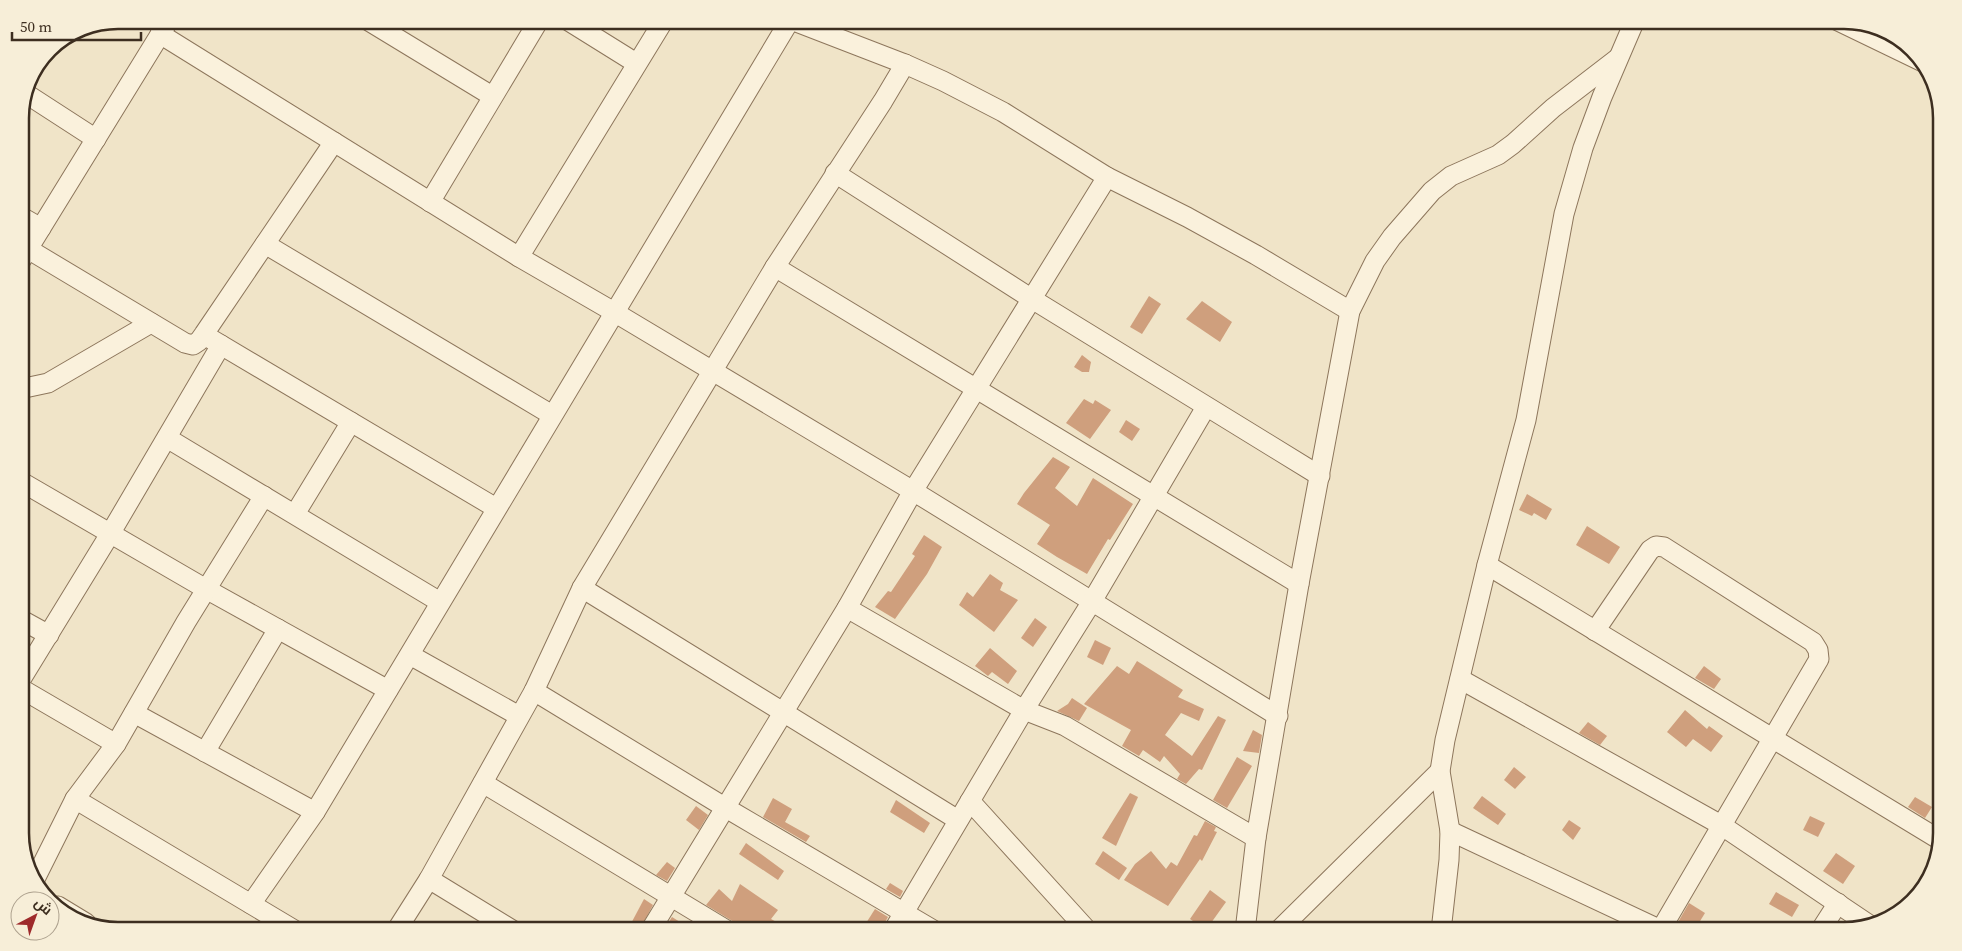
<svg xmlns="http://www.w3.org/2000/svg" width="1962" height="951" font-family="'Source Serif 4',Cairo,serif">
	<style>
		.building { fill: #cf9f7d }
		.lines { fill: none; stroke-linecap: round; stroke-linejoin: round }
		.street-casing { stroke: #8d765c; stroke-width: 21 }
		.street { stroke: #faf1dc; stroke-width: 19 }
		.rim { fill: none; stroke: #3d2e20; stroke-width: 2.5 }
	</style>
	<rect width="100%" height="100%" fill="#f0e4c8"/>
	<g class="building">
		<path d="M1149,296L1161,304L1142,334L1130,327Z"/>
		<path d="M1202,301L1232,322L1220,342L1186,319Z"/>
		<path d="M1082,355L1091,362L1089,372H1082L1074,367Z"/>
		<path d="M1084,399L1093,404L1095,400L1111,410L1090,439L1066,423Z"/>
		<path d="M1126,420L1140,429L1132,441L1119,432Z"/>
		<path d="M1053,457L1070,467L1055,488L1077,506L1093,478L1133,504L1110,540L1108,539L1087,574L1057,557L1037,544L1050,525L1017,504L1024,493Z"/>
		<path d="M1527,494L1552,509L1546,520L1534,513L1532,516L1519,510Z"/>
		<path d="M1587,526L1620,547L1609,564L1576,545Z"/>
		<path d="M924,535L942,547L927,574L895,619L875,607L888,591L891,592L915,556L912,554Z"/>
		<path d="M990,574L1003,583L1000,590L1018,600L994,632L959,605L967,592L973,597Z"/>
		<path d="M1035,618L1047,627L1033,647L1021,638Z"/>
		<path d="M1095,640L1111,648L1103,665L1087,657Z"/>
		<path d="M990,648L1017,671L1008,684L992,672L988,676L975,666Z"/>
		<path d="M1137,661L1183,690L1178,697L1204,709L1199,721L1181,713L1165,735L1192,756L1218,716L1226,720L1202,770L1199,769L1186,784L1177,779L1180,774L1164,756L1160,762L1143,750L1139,756L1122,746L1131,730L1084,704L1117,666L1129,674Z"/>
		<path d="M1704,666L1721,679L1714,689L1695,678Z"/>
		<path d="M1072,698L1087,708L1079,721L1057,711L1068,704Z"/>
		<path d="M1685,710L1707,729L1709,726L1723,736L1711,752L1693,739L1686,747L1667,732Z"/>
		<path d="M1588,722L1607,736L1600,745L1579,733Z"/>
		<path d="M1253,730L1262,735L1259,753L1243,751Z"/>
		<path d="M1237,757L1252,766L1227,808L1213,800Z"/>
		<path d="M1514,767L1526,777L1515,789L1504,780Z"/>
		<path d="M1130,793L1138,797L1116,846L1102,838Z"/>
		<path d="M1482,796L1506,814L1498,825L1473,808Z"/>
		<path d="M1915,797L1932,807L1925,818L1908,807Z"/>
		<path d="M773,798L792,809L785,822L810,836L806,842L763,817Z"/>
		<path d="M896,800L930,823L924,833L890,812Z"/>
		<path d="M696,806L708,815L699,830L686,820Z"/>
		<path d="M1810,816L1825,823L1818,837L1803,830Z"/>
		<path d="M1569,820L1581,828L1573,840L1562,830Z"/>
		<path d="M1205,821L1216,827L1214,831L1217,832L1202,861L1200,859L1168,906L1124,880L1135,864L1151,851L1166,869L1171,862L1177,866L1194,835L1197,836Z"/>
		<path d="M746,843L784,871L778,880L739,854Z"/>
		<path d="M1103,851L1127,868L1119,880L1095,864Z"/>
		<path d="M1836,853L1855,866L1843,884L1823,871Z"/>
		<path d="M667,862L675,868L667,881L656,875Z"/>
		<path d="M890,883L903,891L900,897L886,889Z"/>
		<path d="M740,884L778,910L771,919L793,931H739L734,922L706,905L719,889L732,901Z"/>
		<path d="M1210,890L1226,902L1206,930L1190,919Z"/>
		<path d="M1776,892L1799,905L1792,917L1769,904Z"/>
		<path d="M644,899L653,905L639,931H627Z"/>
		<path d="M1689,903L1705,913L1694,931H1688L1677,924Z"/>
		<path d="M875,909L888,917L880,931H861Z"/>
		<path d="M672,917L688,927L692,922L706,931H663Z"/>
	</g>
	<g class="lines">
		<g class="street-casing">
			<g id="street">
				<path d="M367,20L492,96"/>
				<path d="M567,20L636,63"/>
				<path d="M791,20L905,64L943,81L1003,112L1107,177L1187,217L1256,255L1350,311"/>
				<path d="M1836,20L1925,63"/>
				<path d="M160,34L519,257L614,312L913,491L1278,716"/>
				<path d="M25,93L96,139"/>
				<path d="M835,173L1032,299L1320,476"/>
				<path d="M430,202L539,20"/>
				<path d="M20,216L41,228"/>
				<path d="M265,244L552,415"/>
				<path d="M28,249L185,343L193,345L199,341L204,334L334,142"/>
				<path d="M519,257L664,20"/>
				<path d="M20,262L169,20"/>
				<path d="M775,267L1299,584"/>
				<path d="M211,339L496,508"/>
				<path d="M20,389L48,383L151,323"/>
				<path d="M167,438L440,602"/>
				<path d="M20,481L206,589L388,690"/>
				<path d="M295,514L351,422"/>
				<path d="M1487,565L1940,840"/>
				<path d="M582,588L958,820"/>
				<path d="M847,608L1024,710L1065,726L1256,838"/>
				<path d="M20,619L49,635"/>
				<path d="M1595,631L1650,550L1656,546L1664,547L1813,642L1818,650L1819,659L1660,931"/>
				<path d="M410,655L519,716"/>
				<path d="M1460,679L1721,825L1868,924"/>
				<path d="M20,681L110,534L221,345"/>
				<path d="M20,688L116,744"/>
				<path d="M534,691L726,808L935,931"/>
				<path d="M134,713L315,812"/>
				<path d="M205,752L278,629"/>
				<path d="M483,783L728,931"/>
				<path d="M75,799L296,931"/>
				<path d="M970,801L1088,931"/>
				<path d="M1450,831L1663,931"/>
				<path d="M429,879L514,931"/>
				<path d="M34,881L75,799L116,744L186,622L264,496"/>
				<path d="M251,904L315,812L790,20"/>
				<path d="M58,906L86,923"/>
				<path d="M396,931L429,879L534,691L582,588L775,267L883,101L905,64"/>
				<path d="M650,931L847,608L913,491L1107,177"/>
				<path d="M893,931L1024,710L1091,603L1206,407"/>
				<path d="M1245,931L1256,838L1299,584L1350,311L1375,261L1392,237L1432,191L1451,176L1498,155L1513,144L1553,108L1618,58"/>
				<path d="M1278,931L1440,771"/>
				<path d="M1441,931L1449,860L1450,831L1440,771L1445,740L1487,565L1526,420L1564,214L1583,148L1602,97L1635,20"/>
				<path d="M1820,931L1838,903"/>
			</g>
		</g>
		<use href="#street" class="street"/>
	</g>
	<path d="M0 0H1962V951H0ZM118 29H1844A89 89 0 0 1 1933 118V833A89 89 0 0 1 1844 922H118A89 89 0 0 1 29 833V118A89 89 0 0 1 118 29Z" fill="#f7eed8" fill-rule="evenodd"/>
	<path class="rim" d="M118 29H1844A89 89 0 0 1 1933 118V833A89 89 0 0 1 1844 922H118A89 89 0 0 1 29 833V118A89 89 0 0 1 118 29Z"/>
	<g transform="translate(35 916) rotate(41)"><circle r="24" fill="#f7eed8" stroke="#ada18e"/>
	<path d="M0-4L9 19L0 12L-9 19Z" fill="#9e2a2b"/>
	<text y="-8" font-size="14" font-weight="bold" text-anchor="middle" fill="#3d2e20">ش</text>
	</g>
	<path d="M12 32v8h129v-8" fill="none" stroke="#3d2e20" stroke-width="2.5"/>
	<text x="20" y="32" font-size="15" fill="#3d2e20" stroke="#f7eed8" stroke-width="4" paint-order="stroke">50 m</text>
</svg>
